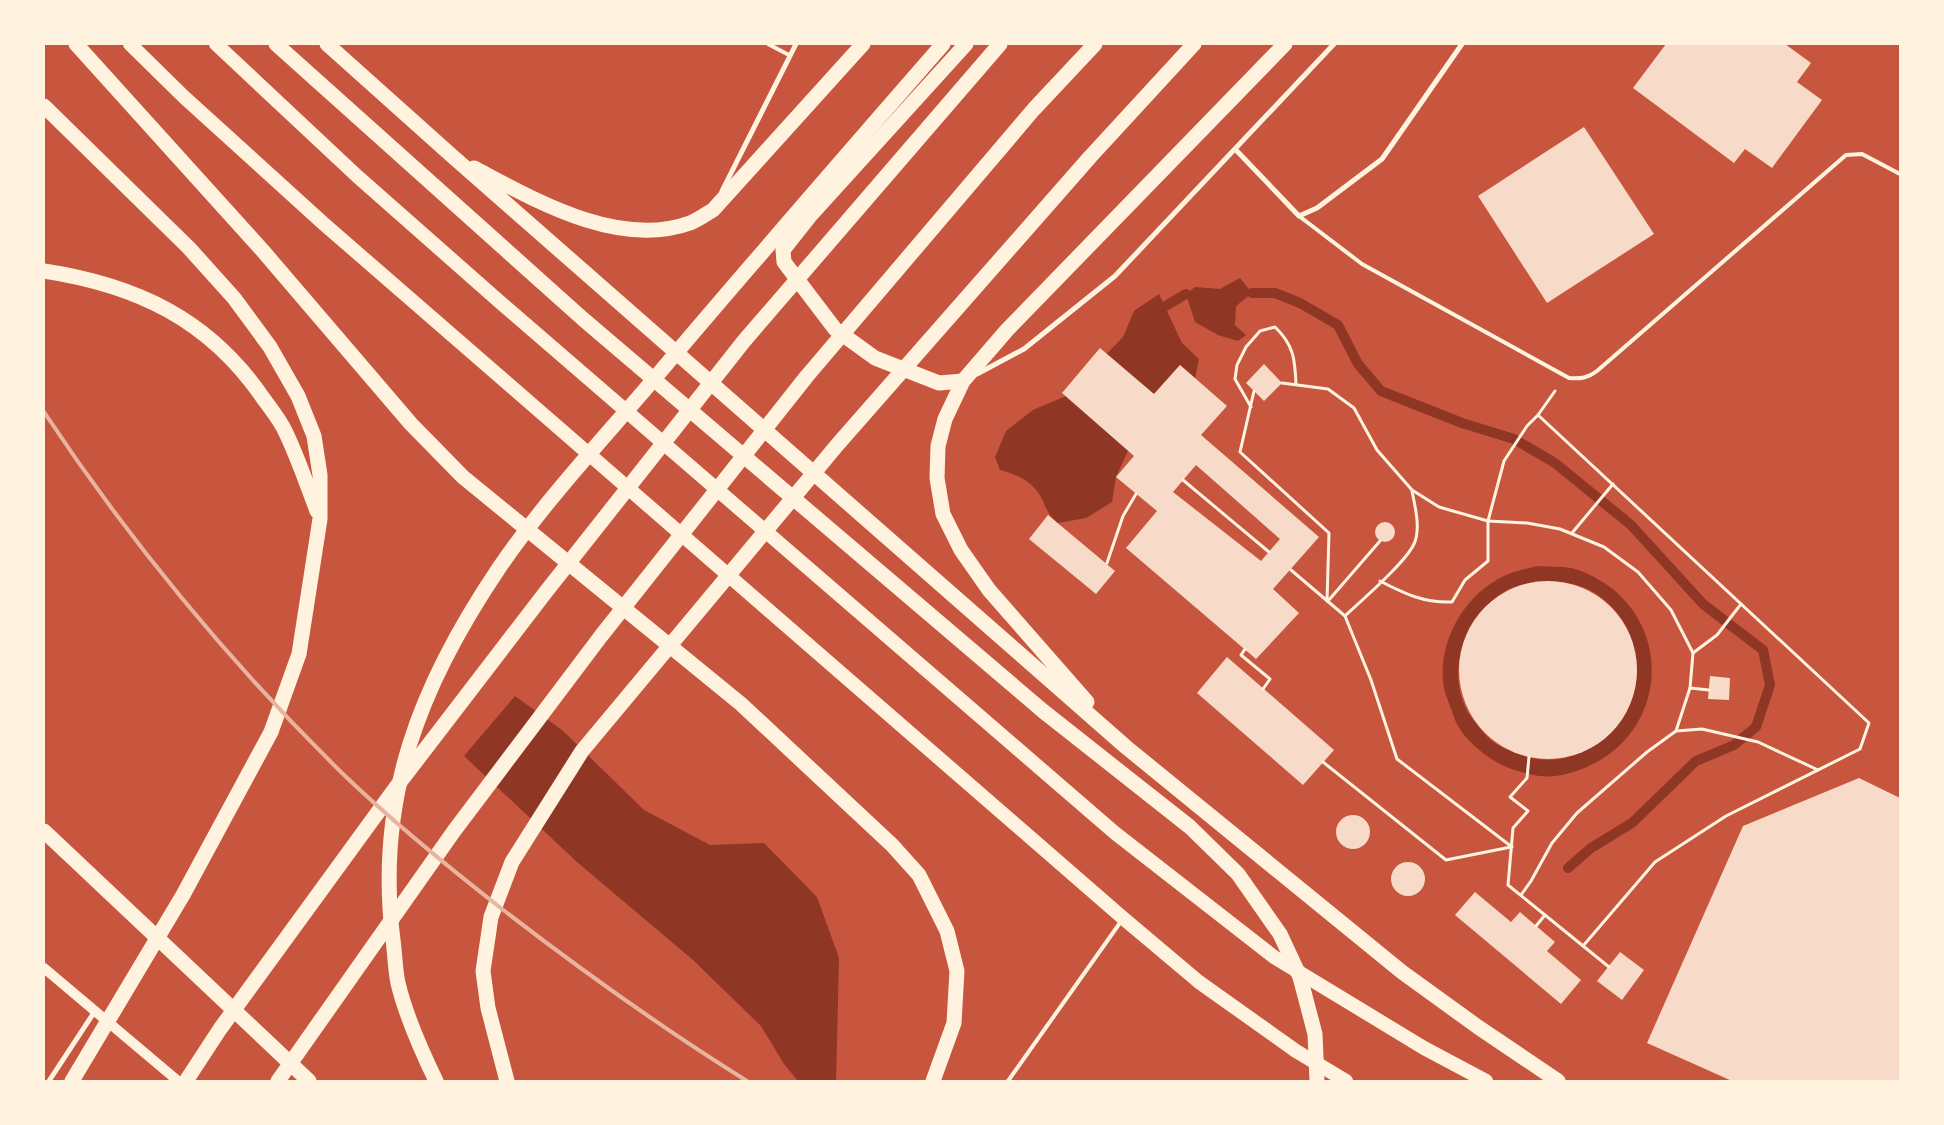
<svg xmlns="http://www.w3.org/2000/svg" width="1944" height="1125" font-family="'Roboto Condensed',sans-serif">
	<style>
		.water { fill: #8f3625; fill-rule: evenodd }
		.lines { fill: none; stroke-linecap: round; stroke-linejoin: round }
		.stream { stroke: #8f3625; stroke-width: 10 }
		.building { fill: #f7dbc8; fill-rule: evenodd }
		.path { stroke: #fff3e0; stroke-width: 3 }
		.service { stroke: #fff3e0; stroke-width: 4 }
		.minor { stroke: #fff3e0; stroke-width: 5 }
		.secondary { stroke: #fff3e0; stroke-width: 10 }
		.trunk { stroke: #fff3e0; stroke-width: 14 }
		.motorway { stroke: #fff3e0; stroke-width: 15 }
		.rail { stroke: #e9b49f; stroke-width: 4 }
	</style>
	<rect width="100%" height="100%" fill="#c8553d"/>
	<g class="water">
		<path d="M1240,278L1252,293L1236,306L1235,325L1246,335L1238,341L1218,335L1195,322L1186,294L1195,287L1220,289Z"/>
		<path d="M1159,294L1182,343L1199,359L1195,378L1180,365L1154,394L1116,477L1112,502L1086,518L1058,523C1045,513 1046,503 1037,491C1028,479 1014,474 1000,470L995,457L1006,431L1033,410L1066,396L1123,337L1134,311Z"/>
		<path d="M1537,566C1547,567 1560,566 1571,568C1586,571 1602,581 1614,590C1673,640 1661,732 1591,765C1577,772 1557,778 1540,776C1533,775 1525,773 1518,771C1496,766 1464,742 1455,720C1452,711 1448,701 1445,692C1434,647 1463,595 1504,576C1514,571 1526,569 1537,566ZM1536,581C1556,581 1577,582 1595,593C1658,635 1648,724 1579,753C1564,760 1545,762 1528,757C1512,752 1494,746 1483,732C1478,726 1473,720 1469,714C1443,670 1467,614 1507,590C1516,585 1527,584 1536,581Z"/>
		<path d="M515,696L562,730L644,810L710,845L764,843L817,897L839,958L836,1081H798L784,1064L761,1026L693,960L577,862L464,756Z"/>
	</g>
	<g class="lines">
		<g class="stream">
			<path d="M1252,293H1275L1300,303L1338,325L1358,364L1381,391L1462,423L1514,439L1555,463L1631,525L1703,604L1763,650L1770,685L1756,727L1734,745L1696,761L1632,823L1591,848L1568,868"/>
			<path d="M1164,307L1186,294"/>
		</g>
	</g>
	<g class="building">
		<path d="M1666,44H1785L1811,63L1797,82L1822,100L1772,168L1745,149L1734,163L1633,88Z"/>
		<path d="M1584,127L1654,234L1547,303L1478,196Z"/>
		<path d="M1100,348L1154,394L1180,365L1227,406L1201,435L1319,537L1273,589L1299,613L1256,659L1126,548L1157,511L1116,477L1134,456L1062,393ZM1196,465L1280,539L1261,561L1173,492Z"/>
		<path d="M1264,364L1282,383L1264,401L1246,383Z"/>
		<path d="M1048,515L1115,571L1096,594L1029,539Z"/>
		<circle cx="1385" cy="532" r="10"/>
		<circle cx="1548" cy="670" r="89"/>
		<path d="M1227,657L1334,750L1303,785L1197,693Z"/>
		<path d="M1710,676L1730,678L1729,700L1708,699Z"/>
		<path d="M1859,778L1900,798V1081H1732L1647,1043L1743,826Z"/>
		<circle cx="1353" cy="832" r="17"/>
		<circle cx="1408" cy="879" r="17"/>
		<path d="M1475,892L1511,922L1520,912L1555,942L1547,951L1581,980L1561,1004L1455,915Z"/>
		<path d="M1620,952L1644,970L1622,1000L1597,981Z"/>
	</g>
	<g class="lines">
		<g class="path">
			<path d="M1282,383L1328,389L1354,408L1377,450L1412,490L1439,507L1488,521L1527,523L1560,529L1604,547L1638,572L1671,610L1693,653L1690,688L1676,731"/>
			<path d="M1254,391L1240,452L1329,533L1327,601"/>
			<path d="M1251,407L1235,379L1237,365L1246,347L1260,331L1275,327C1294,345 1295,360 1296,384"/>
			<path d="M1538,415L1555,391"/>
			<path d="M1183,480L1269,552"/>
			<path d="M1572,533L1613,484"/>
			<path d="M1107,563L1123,516L1136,494"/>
			<path d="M1291,570L1345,616L1371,680L1397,759L1512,847"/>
			<path d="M1380,581C1405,594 1424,603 1452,602L1465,580L1488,561V521L1504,461L1527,426L1538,415L1869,723L1860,749L1726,816L1655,862L1583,946"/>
			<path d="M1328,601L1380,541"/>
			<path d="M1345,616C1362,600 1405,563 1414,544C1421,529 1415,506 1412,491"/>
			<path d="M1245,649L1241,655L1270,679L1263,689"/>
			<path d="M1693,653L1717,635L1741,604"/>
			<path d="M1690,688L1709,690"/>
			<path d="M1529,757L1527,778L1510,797L1528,811L1513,828L1508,885L1609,967"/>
			<path d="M1323,762L1446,860L1511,847"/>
			<path d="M1521,895L1531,881L1552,843L1577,813L1647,752L1676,731L1702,729L1758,742L1818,770"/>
			<path d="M1536,926L1545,915"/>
		</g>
		<g class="service">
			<path d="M768,44L789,55"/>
			<path d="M1299,216L1362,264L1569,378C1581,379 1588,378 1597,371L1846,155L1862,154L1900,174"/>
			<path d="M1008,1081L1122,920"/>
		</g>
		<g class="minor">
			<path d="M1235,149L1299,216L1317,208L1382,159L1462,44"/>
			<path d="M722,191L796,44"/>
			<path d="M977,374L1024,349L1115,276L1334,44"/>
			<path d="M49,1081L95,1011"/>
		</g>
		<path class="secondary" d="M44,968L178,1081"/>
		<g class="trunk">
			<path d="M130,44L184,97L324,224L1123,918L1199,982L1296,1051L1346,1081"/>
			<path d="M216,44L357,176L501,303L1115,833L1274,957L1424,1048L1486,1081"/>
		</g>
		<g class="motorway">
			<path d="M76,44L263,251L411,424L463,477L741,704L892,845L919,875L947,931L957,971L954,1023L933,1081"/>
			<path d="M276,44L583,319L1043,711L1190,827L1238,874L1280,934L1300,977L1315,1034L1317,1081"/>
			<path d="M327,44L451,155L1126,747L1402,972L1478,1027L1558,1081"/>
			<path d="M44,106L189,248L234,298L270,347L298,396L314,436L320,475V519L299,654L271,732L183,895L72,1081"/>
			<path d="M474,168C535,200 618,249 690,223C698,220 706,214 713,210L863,44"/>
			<path d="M44,271C136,285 209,319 263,398C271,409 281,421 286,433C298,458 307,485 317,511"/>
			<path d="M963,381L939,383L875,358L835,329L784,262L783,250L809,217L966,44"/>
			<path d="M1087,702L989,590L961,550L943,514L937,478L938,446L945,419L963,381L1007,330L1285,44"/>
			<path d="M44,831L309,1081"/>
			<path d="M186,1081L220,1029L397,786L545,593L744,341L1000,44"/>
			<path d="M278,1081L454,831L601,636L807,376L1034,109L1095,44"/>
			<path d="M436,1081C421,1050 406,1017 398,983C395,969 395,954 393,940C375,798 420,685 499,568C546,499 606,436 660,372C753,262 848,153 943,44"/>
			<path d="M507,1081L488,1008L483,971L491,917L512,862L582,751L838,444L1090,157L1194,44"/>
		</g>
		<path class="rail" d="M44,412C131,543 232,665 344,775C394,823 447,866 502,909C581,970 662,1028 747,1081"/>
	</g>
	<rect width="1944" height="1125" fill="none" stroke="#fff3e0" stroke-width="90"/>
</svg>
